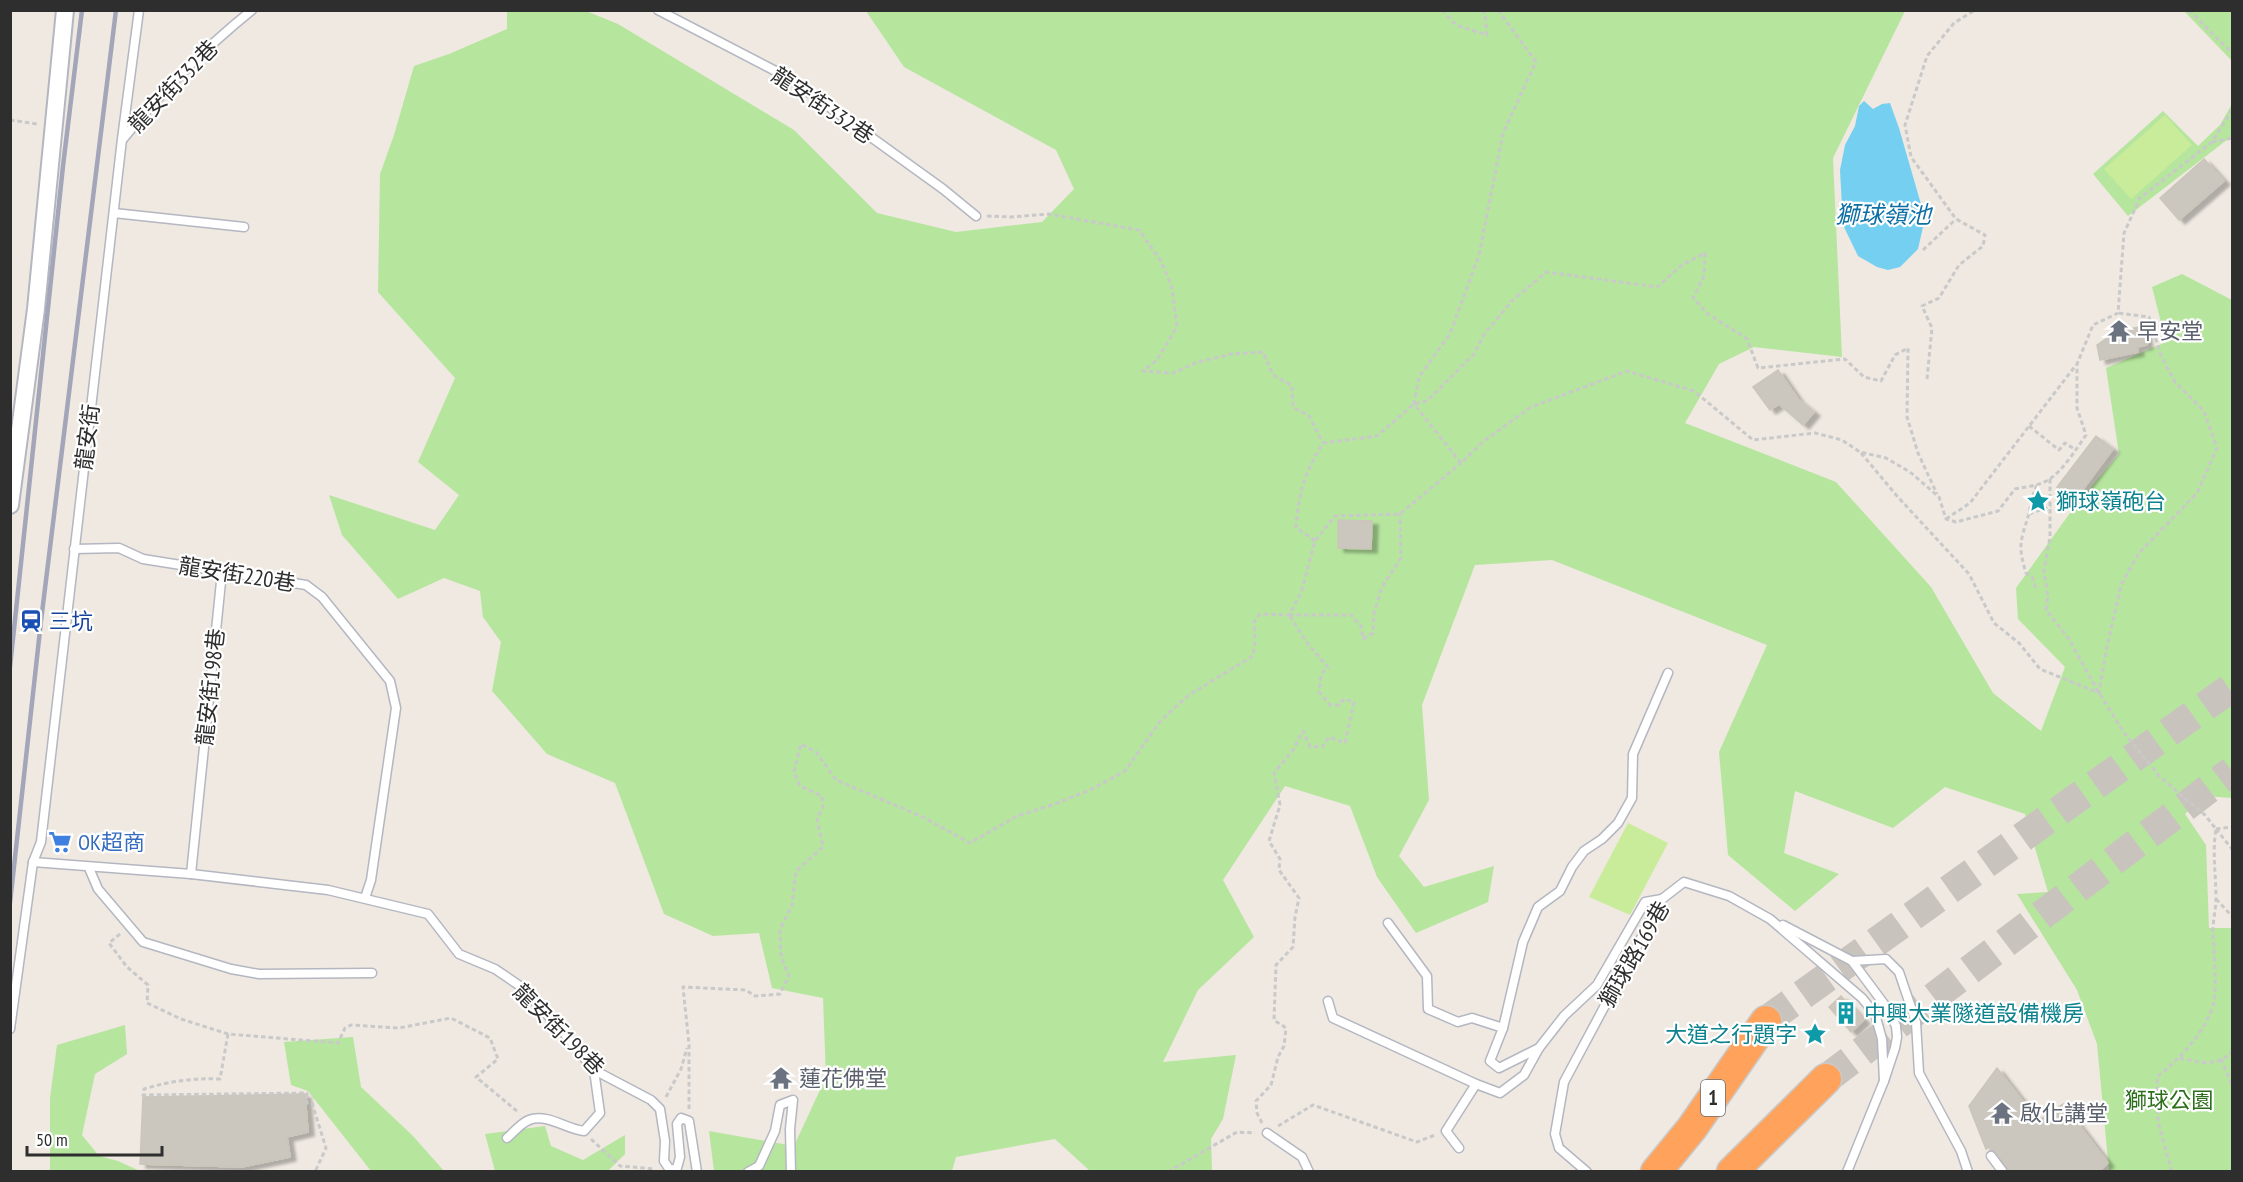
<svg xmlns="http://www.w3.org/2000/svg" width="2243" height="1182" font-family="'PT Sans Narrow','Noto Sans TC',sans-serif">
	<style>
		.green { fill: #b6e59e }
		.pitch { fill: #c9ec9a }
		.water { fill: #75cff0 }
		.building { fill: #cbc7bf; stroke: #cbc5ba; stroke-width: 1.5; filter: url(#shadow) }
		.lines { fill: none; stroke-linecap: round; stroke-linejoin: round }
		.highway-tunnel { stroke: #c8c4bd; stroke-width: 30; stroke-dasharray: 30 15; stroke-linecap: butt }
		.lane-casing { stroke: #b4b7c1; stroke-width: 11 }
		.street-casing { stroke: #b4b7c1; stroke-width: 20 }
		.highway-casing { stroke: #c9c9c9; stroke-width: 33 }
		.path { stroke: #c9c9c9; stroke-width: 3; stroke-dasharray: 4.5 3; stroke-linecap: butt }
		.lane { stroke: #fff; stroke-width: 8 }
		.street { stroke: #fff; stroke-width: 16 }
		.highway { stroke: #ffa35c; stroke-width: 30 }
		.rail { stroke: #a3a6b8; stroke-width: 4.5 }
		.labels { text-anchor: middle; stroke-width: 4.5; stroke-linejoin: round; paint-order: stroke }
		.shield { fill: #fff; stroke: #6d6d6d; stroke-width: 1.5 }
		.shield-label { font-size: 21px; font-weight: bold; fill: #2e2e2e }
		.street-label { font-size: 22px; fill: #2e2e2e; stroke: #fff }
		.worship-label { font-size: 22px; fill: #5b616d; stroke: #fff; text-anchor: start }
		.culture-label { font-size: 22px; fill: #0d838f; stroke: #fff; text-anchor: start }
		.transit-label { font-size: 22px; fill: #164399; stroke: #fff; text-anchor: start }
		.shop-label { font-size: 22px; fill: #366cbe; stroke: #fff; text-anchor: start }
		.park-label { font-size: 22px; fill: #2c6e1b; stroke: #fff }
		.water-label { font-size: 24px; font-style: italic; fill: #0d6fa3; stroke: #fff }
	</style>
	<defs>
		<filter id="shadow"><feDropShadow dx="6" dy="4" stdDeviation="1.5" flood-color="#0004"/></filter>
	</defs>
	<rect width="100%" height="100%" fill="#efe9e1"/>
	<g class="green">
		<path d="M507,11H586L618,24L794,130L877,213L956,232L1042,222L1074,189L1056,150L904,67L866,11H1905L1833,158L1842,357L1754,347L1719,364L1685,423L1836,482L1931,587L1993,693L2041,731L2065,667L2018,619L2016,588L2075,506L2119,454L2106,368L2166,342L2152,287L2182,274L2232,300V798L2204,796L2185,814L2206,845L2209,928H2232V1171H2109L2097,1044L2077,990L2017,894L2048,892L2025,814L1945,787L1893,828L1795,791L1784,853L1839,874L1795,911L1728,855L1719,752L1767,645L1552,560L1475,565L1422,705L1429,800L1399,856L1424,887L1494,866L1488,902L1416,933L1377,877L1350,806L1285,786L1223,880L1254,937L1198,990L1163,1062L1236,1055L1223,1119L1211,1139L1212,1171H1090L1055,1139L956,1157L952,1171H714L709,1131L794,1146L826,1077L823,998L772,988L759,933L713,936L664,914L615,783L547,754L492,691L501,642L483,617L480,591L444,578L398,599L342,535L329,495L435,530L459,495L418,462L455,378L378,292L380,174L394,135L414,66L449,54L507,29Z"/>
		<path d="M2184,11H2232V61Z"/>
		<path d="M2232,104V136L2128,216L2093,174L2163,111L2198,146L2220,125Z"/>
		<path d="M125,1025L127,1054L95,1074L82,1135L99,1156L118,1161L140,1171H50V1098L57,1045Z"/>
		<path d="M353,1037L361,1087L412,1135L444,1171H371L308,1091L291,1085L284,1042Z"/>
		<path d="M545,1126L551,1146L583,1160L625,1135V1154L608,1171H495L485,1134Z"/>
	</g>
	<g class="pitch">
		<path d="M2165,115L2192,145L2131,199L2104,169Z"/>
		<path d="M1628,823L1668,843L1630,915L1589,897Z"/>
	</g>
	<path class="water" d="M1864,101L1873,109L1882,104L1890,103L1899,128L1925,218L1918,249L1900,267L1888,270L1877,267L1858,256L1843,225L1840,170L1845,145L1855,126L1859,106Z"/>
	<g class="building">
		<path d="M2204,159L2224,181L2179,220L2160,198Z"/>
		<path d="M2124,326L2125,330L2144,326L2147,345L2137,347L2138,352L2100,360L2097,345Z"/>
		<path d="M1778,370L1798,399L1814,412L1803,425L1779,404L1770,410L1753,387Z"/>
		<path d="M2096,436L2113,449L2075,500L2057,487Z"/>
		<path d="M1338,520L1372,521L1371,549L1338,548Z"/>
		<path d="M1841,996L1864,1020L1851,1032L1829,1007Z"/>
		<path d="M1997,1068L2038,1121L2063,1104L2108,1163L2098,1172H2009L1996,1152L1989,1147L1986,1149L1969,1106Z"/>
		<path d="M305,1094L308,1132L287,1137L290,1157L242,1167L140,1164L143,1097Z"/>
	</g>
	<g class="lines">
		<g class="highway-tunnel">
			<path d="M1766,1021L2232,687"/>
			<path d="M1826,1079L2232,771"/>
		</g>
		<g class="lane-casing">
			<g id="lane">
				<path d="M658,10L789,78L943,189L976,216"/>
				<path d="M123,139C161,92 205,48 252,10"/>
				<path d="M114,213L244,227"/>
				<path d="M74,549L119,548L143,559L306,585L322,597L390,681L396,708L371,880L365,898"/>
				<path d="M33,862L191,874L328,890L428,914L459,954L495,969L520,986L559,1027L594,1070L651,1100L660,1109L665,1141L664,1161L670,1170L677,1168L680,1157L677,1124L681,1118L689,1121L697,1172"/>
				<path d="M89,868L98,889L143,942L231,969L259,974L372,973"/>
				<path d="M191,874L222,572"/>
				<path d="M1388,923L1427,976L1428,1009L1458,1022L1472,1018L1503,1028"/>
				<path d="M1783,925L1852,961L1884,1004L1896,1026L1897,1037L1895,1048L1884,1081L1847,1172"/>
				<path d="M1852,961L1886,959L1899,972L1916,1022L1919,1073L1961,1151L1968,1172"/>
				<path d="M1328,1001L1333,1018L1476,1084"/>
				<path d="M10,1029L33,862L41,842L122,139L139,10"/>
				<path d="M1539,1048L1499,1068L1490,1061L1503,1028L1523,942L1538,907L1560,891L1572,867L1584,851L1602,839L1618,823L1632,798L1633,754L1668,673"/>
				<path d="M1267,1133L1302,1157L1309,1172"/>
				<path d="M507,1138C513,1133 521,1123 529,1120C547,1113 566,1129 584,1131L600,1113L594,1070"/>
				<path d="M1459,1148L1446,1131L1476,1084L1500,1093L1524,1075L1539,1048L1564,1016L1597,985L1645,902L1662,899"/>
				<path d="M1991,1156L2003,1172"/>
				<path d="M748,1172L759,1166L775,1131L780,1105L793,1100L790,1129L791,1172"/>
				<path d="M1587,1172L1559,1148L1555,1134L1564,1082L1662,899L1684,882L1729,896L1770,919L1862,998L1875,1014L1882,1039L1884,1081"/>
			</g>
		</g>
		<g class="street-casing">
			<path id="street" d="M10,505L36,309L65,10"/>
		</g>
		<g class="highway-casing">
			<g id="highway">
				<path d="M1656,1172L1692,1128L1766,1021"/>
				<path d="M1732,1172L1826,1079"/>
			</g>
		</g>
		<g class="path">
			<path d="M1442,10L1456,25L1487,35L1485,14L1481,10"/>
			<path d="M1498,10L1536,62L1503,133L1479,255L1450,334L1419,377L1414,404L1461,463L1484,441L1531,407L1627,371L1694,391L1753,440L1815,433L1842,440L1860,452L1886,458L1910,472L1939,497L1946,519L1956,522L1998,511L2015,489C2026,487 2038,486 2048,480C2062,472 2077,448 2086,435L2077,408V364L2093,325L2118,313L2124,233L2140,198L2212,142L2232,110"/>
			<path d="M2189,10L2232,53"/>
			<path d="M10,120L37,124"/>
			<path d="M2212,142L2232,138"/>
			<path d="M987,216L1011,217L1049,214L1139,230L1161,261L1172,288L1177,327L1157,360L1143,371L1173,373L1198,362L1231,354L1263,352L1273,375L1292,386L1293,407L1309,416L1323,443"/>
			<path d="M1923,250L1956,219"/>
			<path d="M1927,379L1932,328L1922,306L1939,298L1959,265L1983,246L1985,235L1956,219L1911,157L1905,125L1927,56L1954,23L1975,10"/>
			<path d="M2029,426L2059,450L2065,443L2076,450"/>
			<path d="M1861,453L1897,496L1969,574L1994,623L2019,643L2040,669L2099,693L2106,651L2121,585L2139,553L2197,493L2217,448L2204,411L2175,382L2161,356L2149,317L2118,313"/>
			<path d="M2050,479V537L2044,571L2048,596L2046,610L2067,636L2099,693L2125,734L2160,777L2205,815L2216,829C2212,853 2216,874 2216,898C2216,911 2212,923 2213,935C2214,953 2218,993 2212,1009C2201,1037 2180,1058 2157,1077L2158,1122L2172,1172"/>
			<path d="M2037,485C2032,496 2031,505 2028,517C2020,542 2018,547 2026,573L2032,577L2037,591"/>
			<path d="M2029,514L2051,506"/>
			<path d="M1946,519L1970,503L2076,365"/>
			<path d="M1315,541L1296,527C1299,492 1304,473 1323,443L1377,436L1414,404L1427,401L1473,355L1485,333L1512,301L1546,272L1657,287L1682,265L1705,253L1704,276L1693,298L1708,314L1747,339L1758,368L1845,359L1864,377L1881,381L1895,355L1908,348L1907,417L1918,453L1937,494"/>
			<path d="M1289,615H1351L1361,626L1363,639L1373,633L1374,613L1382,587L1401,558L1400,514"/>
			<path d="M2216,829L2232,849"/>
			<path d="M2216,829L2232,827"/>
			<path d="M2216,899L2232,916"/>
			<path d="M120,934L109,943L127,967L148,985L147,1003L181,1019L228,1034L338,1043L345,1028L351,1025L399,1028L451,1018L490,1038L498,1059L476,1077L518,1112"/>
			<path d="M228,1034L220,1079C193,1078 170,1081 144,1089L143,1095L307,1093V1103H312L326,1148L315,1172"/>
			<path d="M2180,1058C2198,1062 2218,1068 2232,1051"/>
			<path d="M2221,1059L2232,1085"/>
			<path d="M666,1097L681,1069L687,1048"/>
			<path d="M689,1109V1044L683,987L746,990L755,996L780,994L789,976L781,957L780,929L792,905L796,871L823,847L817,819L823,807L822,796L800,786L794,772L801,744L816,752L836,780L923,817L970,843L1017,816L1052,805L1090,790L1125,771L1161,720L1189,695L1253,656L1255,642L1254,622L1260,614L1289,615L1301,593L1315,541L1335,516L1400,514L1461,463"/>
			<path d="M1262,1123L1257,1113L1256,1101L1271,1085L1278,1057L1284,1046L1286,1028L1274,1020L1276,965L1293,947L1295,917L1299,898L1279,870L1280,859L1269,841L1280,805L1274,773L1293,750L1303,731L1310,747L1323,746L1329,737L1345,743L1354,702L1344,699L1339,705H1330L1319,692C1320,683 1320,672 1328,667L1308,644L1289,615"/>
			<path d="M1278,1126L1313,1105L1417,1142L1435,1135"/>
			<path d="M591,1139L620,1166L655,1169"/>
			<path d="M1168,1172L1237,1132L1255,1133"/>
		</g>
		<use href="#lane" class="lane"/>
		<use href="#street" class="street"/>
		<use href="#highway" class="highway"/>
		<g class="rail">
			<path d="M10,667L63,166L82,10"/>
			<path d="M10,903L41,621L116,10"/>
		</g>
	</g>
	<defs>
		<g id="temple-bare" transform="scale(1.8)"><path d="M0-6L5-2H3V0L6.5 2.5H4V6H1.5V3h-3V6H-4V2.5H-6.5L-3 0V-2H-5Z" fill="#6b7280" stroke="#fff" stroke-width="2.5" paint-order="stroke"/></g>
		<g id="sight-bare" transform="scale(1.8)"><path d="M0-6L1.8-2.2L6-1.7L2.9 1.2L3.7 5.4L0 3.3L-3.7 5.4L-2.9 1.2L-6-1.7L-1.8-2.2Z" fill="#0f9aa8" stroke="#fff" stroke-width="2.5" paint-order="stroke"/></g>
		<g id="station-bare" transform="scale(1.8)"><path d="M-3-6H3Q5-6 5-4V2Q5 4 3 4L4.5 6H3L1.5 4h-3L-3 6H-4.5L-3 4Q-5 4-5 2V-4Q-5-6-3-6ZM-3.5-4v3h7v-3ZM-3.5 1v1.5H-2V1ZM2 1v1.5H3.5V1Z" fill="#1a4fb4" stroke="#fff" stroke-width="2.5" paint-order="stroke"/></g>
		<g id="supermarket-bare" transform="scale(1.8)"><path d="M-6-5.5h2.5l.6 2H6L4.5 2H-2.5L-4.4-4H-6ZM-1.5 3.2a1.3 1.3 0 1 0 .1 0ZM3 3.2a1.3 1.3 0 1 0 .1 0Z" fill="#3f7fe0" stroke="#fff" stroke-width="2.5" paint-order="stroke"/></g>
		<g id="building-bare" transform="scale(1.8)"><path d="M-4-6H4V6H1V3H-1V6H-4ZM-2.5-4.3h1.7v1.8h-1.7ZM.8-4.3h1.7v1.8H.8ZM-2.5-1h1.7V.8h-1.7ZM.8-1h1.7V.8H.8Z" fill="#0f9aa8" stroke="#fff" stroke-width="2.5" paint-order="stroke"/></g>
	</defs>
	<g fill-rule="evenodd">
		<use href="#temple-bare" x="2119" y="331"/>
		<use href="#sight-bare" x="2038" y="501"/>
		<use href="#station-bare" x="31" y="621"/>
		<use href="#supermarket-bare" x="60" y="842"/>
		<use href="#building-bare" x="1846" y="1013"/>
		<use href="#sight-bare" x="1815" y="1034"/>
		<use href="#temple-bare" x="781" y="1078"/>
		<use href="#temple-bare" x="2002" y="1113"/>
	</g>
	<g class="labels">
		<rect class="shield" x="1701" y="1080" width="24" height="36" rx="4.5"/>
		<g class="shield-label">
			<text x="1713" y="1105">1</text>
		</g>
		<g class="street-label">
			<text transform="translate(173 86) rotate(-46)" y="8">龍安街332巷</text>
			<text transform="translate(823 105) rotate(34)" y="8">龍安街332巷</text>
			<text transform="translate(87 437) rotate(-83)" y="8">龍安街</text>
			<text transform="translate(237 574) rotate(9)" y="8">龍安街220巷</text>
			<text transform="translate(210 687) rotate(-84)" y="8">龍安街198巷</text>
			<text transform="translate(1634 954) rotate(-60)" y="8">獅球路169巷</text>
			<text transform="translate(559 1029) rotate(45)" y="8">龍安街198巷</text>
		</g>
		<g class="worship-label">
			<text x="2137" y="339">早安堂</text>
			<text x="799" y="1086">蓮花佛堂</text>
			<text x="2020" y="1121">啟化講堂</text>
		</g>
		<g class="culture-label">
			<text x="2056" y="509">獅球嶺砲台</text>
			<text x="1864" y="1021">中興大業隧道設備機房</text>
			<text x="1797" y="1042" text-anchor="end">大道之行題字</text>
		</g>
		<g class="transit-label">
			<text x="49" y="629">三坑</text>
		</g>
		<g class="shop-label">
			<text x="78" y="850">OK超商</text>
		</g>
		<g class="park-label">
			<text x="2169" y="1108">獅球公園</text>
		</g>
		<g class="water-label">
			<text x="1883" y="223">獅球嶺池</text>
		</g>
	</g>
	<rect width="2243" height="1182" fill="none" stroke="#2e2e2e" stroke-width="24"/>
	<path d="M27 1146v9h135v-9" fill="none" stroke="#2e2e2e" stroke-width="3"/>
	<text x="36" y="1146" font-size="18" fill="#2e2e2e" stroke="#ffffff" stroke-width="4.5" paint-order="stroke">50 m</text>
</svg>
